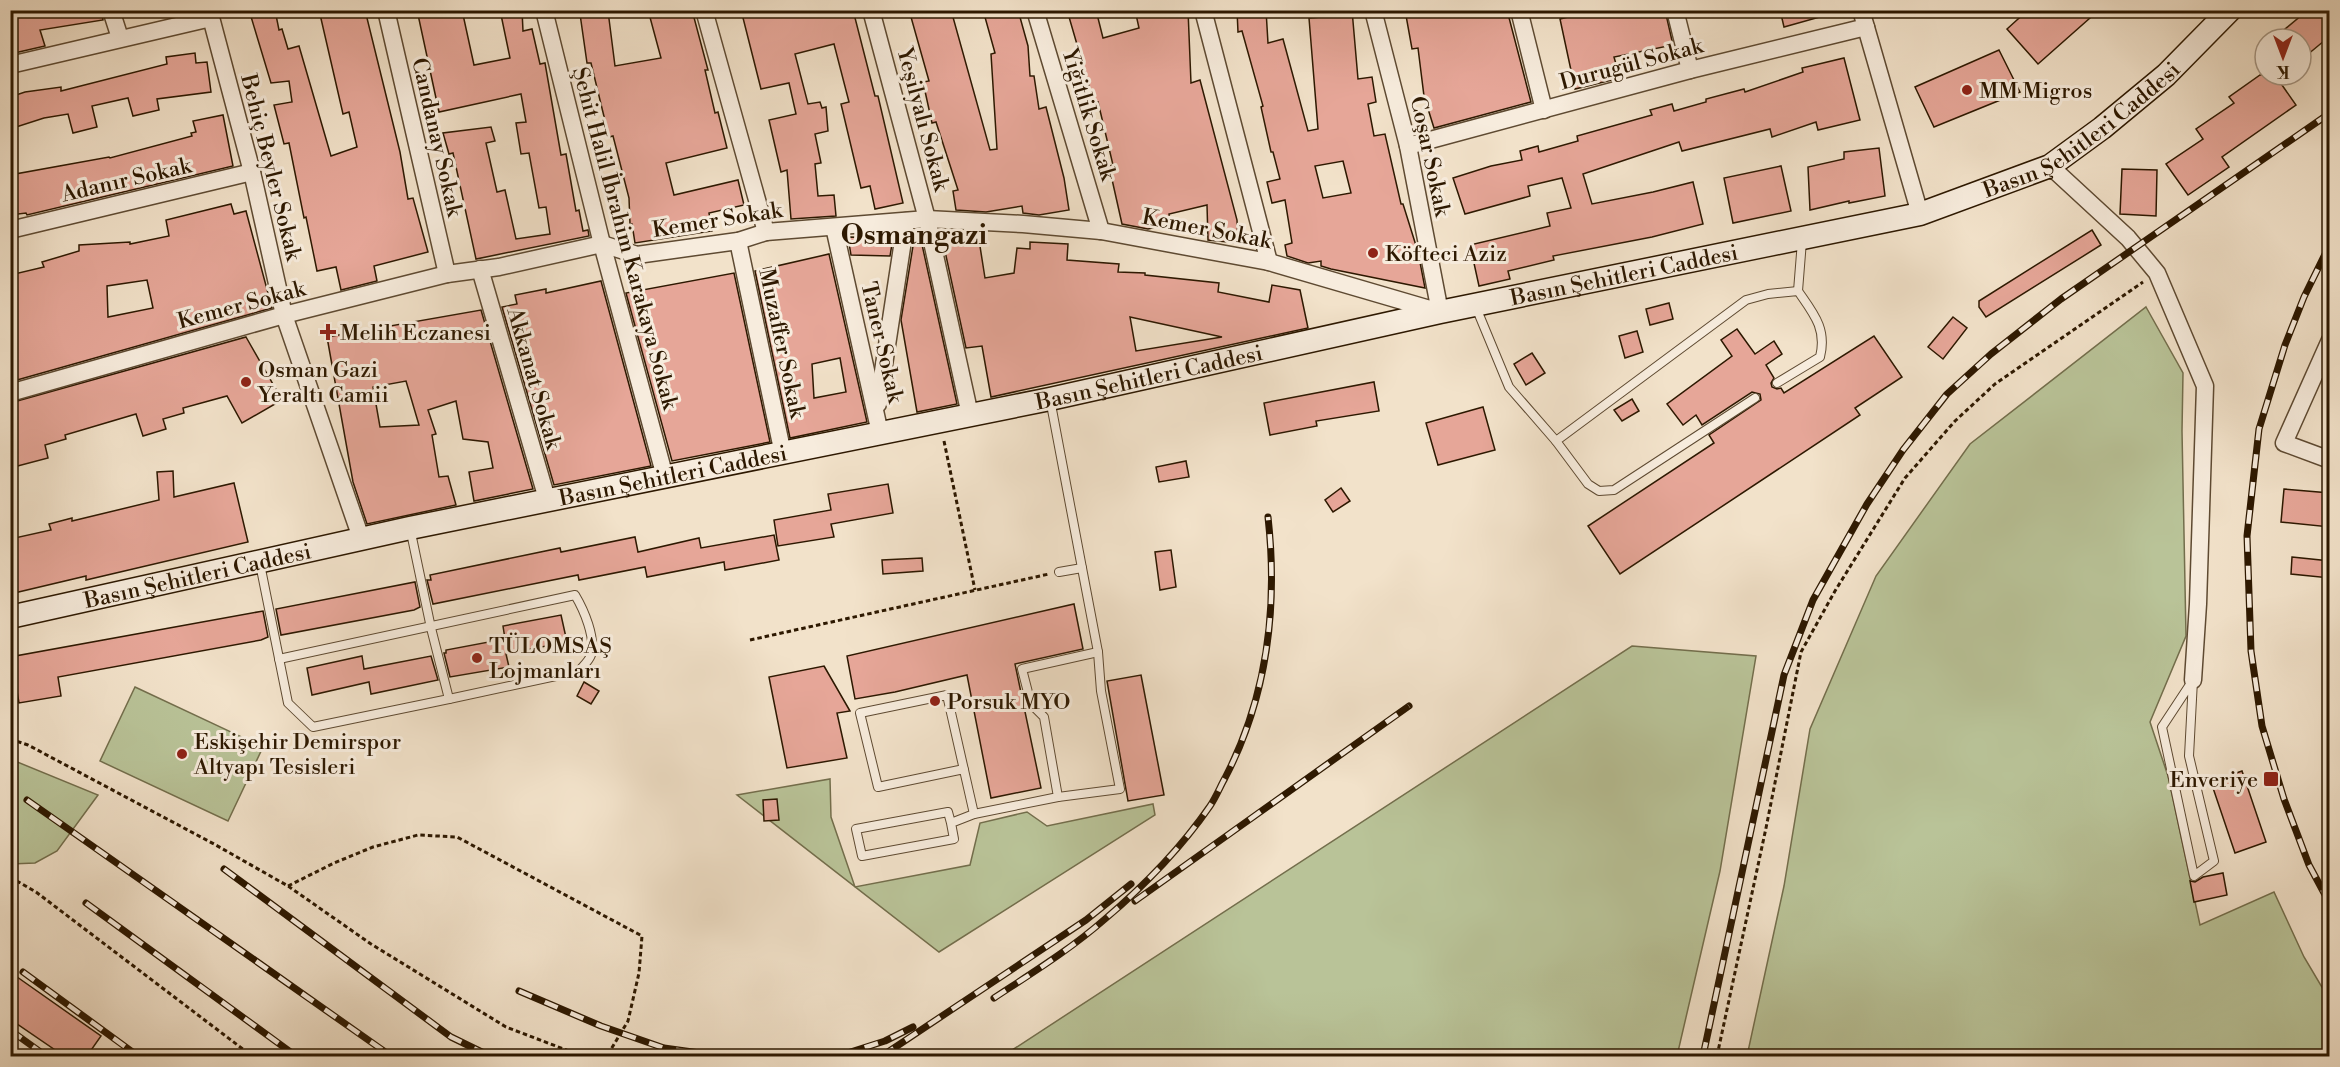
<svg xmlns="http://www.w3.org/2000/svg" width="2340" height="1067" font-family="'Libre Bodoni',serif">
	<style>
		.green { fill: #b9c398; stroke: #736e4c; stroke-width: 1.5 }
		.building { fill: #e6a698; stroke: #2d1800; stroke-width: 1.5; fill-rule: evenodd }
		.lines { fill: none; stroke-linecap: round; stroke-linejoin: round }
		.service-casing { stroke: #5e4a32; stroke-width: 10 }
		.minor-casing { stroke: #5e4a32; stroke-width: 19 }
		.secondary-casing { stroke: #2d1800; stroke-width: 25 }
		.path { stroke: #2d1800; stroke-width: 3; stroke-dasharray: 4.5 3; stroke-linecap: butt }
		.service { stroke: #f7ecdd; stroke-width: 8 }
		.minor { stroke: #f7ecdd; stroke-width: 16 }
		.secondary { stroke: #f7ecdd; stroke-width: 22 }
		.rail-casing { stroke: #2d1800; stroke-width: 7 }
		.rail { stroke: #f7ecdd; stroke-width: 4.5; stroke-dasharray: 14; stroke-linecap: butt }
		.poi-dot { fill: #8f2418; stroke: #f7ecdd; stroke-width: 2 }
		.labels { text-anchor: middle; stroke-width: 6; stroke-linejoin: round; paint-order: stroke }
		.street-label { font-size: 22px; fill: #2d1800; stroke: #f7ecdd }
		.poi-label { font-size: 22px; fill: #2d1800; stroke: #f7ecdd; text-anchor: start }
		.district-label { font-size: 28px; font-weight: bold; fill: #2d1800; stroke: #f7ecdd }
	</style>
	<rect width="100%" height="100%" fill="#f2e2ca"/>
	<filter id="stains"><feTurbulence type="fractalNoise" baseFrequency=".00333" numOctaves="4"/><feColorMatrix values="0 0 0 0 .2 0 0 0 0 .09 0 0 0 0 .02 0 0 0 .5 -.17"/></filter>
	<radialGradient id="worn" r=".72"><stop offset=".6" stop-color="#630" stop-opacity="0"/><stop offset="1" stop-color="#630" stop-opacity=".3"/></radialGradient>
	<g class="green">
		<path d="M2146,307L2183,373L2182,431L2186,636L2150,722L2168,776L2200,925L2274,892L2304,957L2329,999V1056H1747L1784,886L1810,729L1876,576L1970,444Z"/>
		<path d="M1632,646L1756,656L1720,871L1677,1056H1003Z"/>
		<path d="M135,687L263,747L228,821L100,761Z"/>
		<path d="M10,759L98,795L57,851L35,863L11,864Z"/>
		<path d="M830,779L831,817L855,887L970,865L980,823L1027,812L1047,826L1153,804L1155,815L939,952L737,795Z"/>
	</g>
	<g class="building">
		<path d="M10,10H101L103,20L40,30L45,46L10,54Z"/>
		<path d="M249,10H275L279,30L282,29L288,49L299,46L331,156L357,147L349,112L343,114L319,10H363L364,14H366L400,152L408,199L413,198L428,252L374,266L377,281L341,290L336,267L317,271L306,217L304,218L289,143L284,144L274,105L292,102L289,81L271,83Z"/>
		<path d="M417,10H462L474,65L510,58L500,10H522L523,31L532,29L540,64L545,63L561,155L566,154L576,211L579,210L583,231L588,230L589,236L476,259L453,153L449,154L443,133L491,127L495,141L486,143L497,192L505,190L516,239L550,234L546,207L539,208L529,153L521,154L516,123L526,122L521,94L439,112Z"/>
		<path d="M648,10H692L708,70H705L715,113L718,112L727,148L666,163L674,195L738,180L744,205L709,213L712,231L635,243L632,224H630L629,198L613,136L609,137L591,63H587L580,14L608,11L615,66L661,58Z"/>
		<path d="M741,10H853L875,96H878L903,203L875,209L870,186L861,188L841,104L849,102L834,44L795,54L808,104L820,102L822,108L826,107L828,131L815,134L821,163L815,164L818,196L834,195L836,216L791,219L787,170L781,172L769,120L796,114L789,83L761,89Z"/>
		<path d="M909,10H951L990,150L997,149L991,54L995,53L983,10H1018L1028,46L1030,76H1034L1039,109L1046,107L1064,178L1069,210L1039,215L1023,213L1022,206L986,212L956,210L953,191L958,190L936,122L932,123L923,82L929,81Z"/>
		<path d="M1067,10H1096L1103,38L1139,28L1135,10H1188L1191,83L1200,80L1237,220L1238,243L1208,240L1207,205L1169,214L1171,224L1148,229L1122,224L1109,166L1113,165L1098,102L1094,103Z"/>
		<path d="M1237,10H1266L1268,43L1283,39L1308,131L1318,129L1309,18L1321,17L1320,10H1352L1358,79L1372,77L1376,102L1368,104L1374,136L1385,134L1401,204H1403L1418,252L1425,288L1331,269L1321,266V261L1308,263L1287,256L1285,245L1292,243L1285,200L1272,203L1267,182L1280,179L1273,152H1271L1261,107L1263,106L1242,31L1238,32ZM1343,161L1351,193L1323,198L1315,166Z"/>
		<path d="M1405,10H1507L1531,102L1434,128L1424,96L1418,48L1412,49Z"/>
		<path d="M1596,10H1665L1673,45L1614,57L1620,78L1575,89L1560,19Z"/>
		<path d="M1780,10H1827V15L1784,27Z"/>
		<path d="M2028,10H2099L2038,64L2007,29Z"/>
		<path d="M2308,10H2330V36L2301,60V39H2273Z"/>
		<path d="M1999,50L2020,92L1934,127L1915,87Z"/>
		<path d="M195,53L196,63L207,62L211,92L157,99L159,110L133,116L128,98L92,106L97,127L73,133L68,114L44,118L10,129V97L25,92L61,87V91L167,64L166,57Z"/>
		<path d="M1844,58L1860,120L1818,130L1816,122L1772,137L1770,129L1682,151L1679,142L1583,174L1592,204L1653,192L1693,182L1703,224L1652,237L1553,256L1554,260L1508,271L1510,279L1479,286L1470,245L1550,226L1547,213L1571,208L1562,178L1528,186L1530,196L1465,214L1453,178L1491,166L1522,160L1520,151L1538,146L1539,152L1578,141L1577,136L1652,115L1650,110L1672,104L1674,111L1706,102V99L1744,89L1745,92L1803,72L1802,68Z"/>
		<path d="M2260,75H2275L2296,105L2222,157L2229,167L2188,195L2166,164L2203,139L2196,129L2234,103L2229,97Z"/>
		<path d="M223,115L233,166L27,215L26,213L10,215V175L109,157L110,158L192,136L191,133L196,132L193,121Z"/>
		<path d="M1879,148L1885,196L1849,203V201L1810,210L1808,167L1844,159V152Z"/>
		<path d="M1781,166L1791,211L1733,223L1724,178Z"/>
		<path d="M2122,169L2157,170L2156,216L2120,214Z"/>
		<path d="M231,204L234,214L246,211L272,308L10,382V275L44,267L42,262L79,251V245L130,242V244L169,236L166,220ZM147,280L153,308L108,317L107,286Z"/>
		<path d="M2092,230L2101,245L1986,317L1979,307V301Z"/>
		<path d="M848,237L893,238L890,256L851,255Z"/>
		<path d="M961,239L979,240L985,278L1014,273L1017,248L1030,249V242L1068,244L1067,260L1119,264L1118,272L1145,273V275L1219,283L1218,292L1269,302L1272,285L1300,290L1308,328L991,397L982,346L966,348L943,242ZM1130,317L1222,337L1136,351Z"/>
		<path d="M914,240H921L957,404L917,412L901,320Z"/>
		<path d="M829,254L867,422L790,438L755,271ZM840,358L846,392L814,398L812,364Z"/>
		<path d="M734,273L770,442L672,461L626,293Z"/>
		<path d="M601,281L651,466L554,485L502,307L517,304L515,295L546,289V293Z"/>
		<path d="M1669,303L1673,319L1650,325L1646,309Z"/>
		<path d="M481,310L533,489L474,501L469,472L493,468L488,442L463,439L456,401L428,410L436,434L432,435L439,477L448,476L456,505L367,524L353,482L327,337ZM406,381L419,425L380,427L373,387Z"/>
		<path d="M1953,317L1967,328L1943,359L1928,347Z"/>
		<path d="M1737,329L1755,354L1774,341L1782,354L1766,365L1774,378L1771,383L1772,387L1777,389L1781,388L1784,393L1874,336L1902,377L1855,408L1860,415L1620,574L1588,526L1714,443L1709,435L1761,400L1760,394L1752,392L1702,425L1696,415L1683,425L1667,404L1732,356L1721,340Z"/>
		<path d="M1637,331L1643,352L1625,358L1619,336Z"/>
		<path d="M246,337L282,400L242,423L227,396L183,408L184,413L163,419L166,429L143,436L136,414L65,435L66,439L45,445L48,458L10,468V403Z"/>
		<path d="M1532,353L1545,373L1526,385L1514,364Z"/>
		<path d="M1374,382L1379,411L1316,421L1317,426L1270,435L1264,403Z"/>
		<path d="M1632,399L1639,411L1622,421L1614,410Z"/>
		<path d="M1483,407L1495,450L1438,465L1426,423Z"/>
		<path d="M1186,461L1189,477L1159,482L1156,467Z"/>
		<path d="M173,471L174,497L234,483L248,542L86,580V576L10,594V539L51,530L49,524L72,518V521L159,500L157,472Z"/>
		<path d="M888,484L893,513L831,524L834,537L778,546L774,520L831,510L828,494Z"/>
		<path d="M1341,488L1350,501L1333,512L1325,500Z"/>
		<path d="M2284,489L2330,493V527L2281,522Z"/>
		<path d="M774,535L779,560L725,570L724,562L647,577L645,567L579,580L578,575L433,604L427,580H431L430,575L560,548L561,552L635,537L638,552L699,538L701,548Z"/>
		<path d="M1171,550L1176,587L1160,590L1155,552Z"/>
		<path d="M2292,557L2330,561V578L2291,574Z"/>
		<path d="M922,558L923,571L883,574L882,560Z"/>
		<path d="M415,582L420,607L414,610L281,635L276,609Z"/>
		<path d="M1074,604L1083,649L1015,664L1041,788L991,798L967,675L895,692L855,699L847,656Z"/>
		<path d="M263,611L268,637L261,640L58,677L61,696L19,703L16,685L10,686V657Z"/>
		<path d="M561,615L567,642L506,654L509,667L450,677L444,653H446V650L505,639L503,626Z"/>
		<path d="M362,656L364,669L431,656L438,680L371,694L369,682L312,695L307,668Z"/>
		<path d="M824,666L850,711L837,713L847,758L787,768L769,677Z"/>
		<path d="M1141,675L1164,795L1128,801L1107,681Z"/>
		<path d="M584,682L599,691L591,704L577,696Z"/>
		<path d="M2242,771L2266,842L2235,853L2211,782Z"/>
		<path d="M777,799L779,820L764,821L763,800Z"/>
		<path d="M2223,873L2227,895L2194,902L2190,881L2195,882L2203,877Z"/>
		<path d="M10,972L101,1036L87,1056H64L10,1019Z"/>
	</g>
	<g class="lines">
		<g class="service-casing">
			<g id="service">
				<path d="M1798,291L1802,241"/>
				<path d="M1475,305L1509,387L1556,441"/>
				<path d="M1755,398L1614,490L1599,491L1588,484L1556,441L1746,300L1768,294L1798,291C1814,314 1827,329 1820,357L1777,383"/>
				<path d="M1050,399L1082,568L1059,572"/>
				<path d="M260,564L288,703L313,727L449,699L431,628L410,528"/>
				<path d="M279,659L575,595C584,610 596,638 591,655C589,661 582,667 579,671L449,699"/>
				<path d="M2193,680L2189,756L2214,861L2194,876L2162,727Z"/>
				<path d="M964,769L878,787L860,713L947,695L974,814L1058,797L1044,717L1031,704L1022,669L1098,652"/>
				<path d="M1058,797L1120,789L1101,691L1098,652L1082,568"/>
				<path d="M951,823L948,812L856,829L862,856L954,839L951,823L974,814"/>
			</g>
		</g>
		<g class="minor-casing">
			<g id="minor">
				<path d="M111,10L120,38"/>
				<path d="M209,10L252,172L284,315L361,538"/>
				<path d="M386,10L447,274"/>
				<path d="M544,10L602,244L665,477"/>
				<path d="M704,10L766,232"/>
				<path d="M871,10L927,219L970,415"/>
				<path d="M1035,10L1101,231"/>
				<path d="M1203,10L1269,262"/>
				<path d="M1519,10L1544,110"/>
				<path d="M1675,10L1690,70"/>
				<path d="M1861,10L1920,214"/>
				<path d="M10,65L211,18"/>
				<path d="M1408,146L1690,70L1866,27"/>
				<path d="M2050,166L2128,238L2157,273L2205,386L2198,604L2193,680"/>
				<path d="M834,227L880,433"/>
				<path d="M10,230L252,172"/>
				<path d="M738,241L783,454"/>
				<path d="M480,269L547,499"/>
				<path d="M2330,340L2284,443L2330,460"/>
				<path d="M10,393L284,315L447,274L499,267L602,244L637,255L738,241L766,232L927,219L1023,224L1101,231L1269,262L1440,312L1408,146L1373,10"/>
				<path d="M878,404L906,221"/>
			</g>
		</g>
		<g class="secondary-casing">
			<g id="secondary">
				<path id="s1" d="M10,617L410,528L1050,399L1440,312L1920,214L2050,166L2102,128L2166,75L2230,10"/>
			</g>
		</g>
		<g class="path">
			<path d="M944,441L975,590"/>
			<path d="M750,640L1049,574"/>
			<path d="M10,739L28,745L214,844L288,886L371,944L506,1027L582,1056"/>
			<path d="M10,877L36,892L252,1056"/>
			<path d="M288,886L334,863L373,847L418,835L457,837L642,936L639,973L628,1021L607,1056"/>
			<path d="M1717,1056L1766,828L1801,652L1835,591L1905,478L1955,421L1995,384L2143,282"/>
		</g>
		<use href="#service" class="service"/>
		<use href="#minor" class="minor"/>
		<use href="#secondary" class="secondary"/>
		<g class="rail-casing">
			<g id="rail">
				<path d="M2330,244L2304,297L2285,345L2259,429L2247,536L2251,651L2262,726L2284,799L2309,865L2330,904"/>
				<path d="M27,800L391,1056"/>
				<path d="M224,869L451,1037L490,1056"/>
				<path d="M1135,901L1409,706"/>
				<path d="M86,903L296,1056"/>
				<path d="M23,972L138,1056"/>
				<path d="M519,991L601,1026L664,1048L721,1056"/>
				<path d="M994,998C1032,973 1071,949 1105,919C1144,886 1181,848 1210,806C1216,797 1220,787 1225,778C1267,697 1278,607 1268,517"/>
				<path d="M10,1030L46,1056"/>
				<path d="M10,1048L21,1056"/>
				<path d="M838,1056L885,1041L913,1027"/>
				<path d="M882,1056L1086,920L1131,884"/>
				<path d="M1703,1056L1784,675L1813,600L1867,504L1903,450L1947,394L1991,354L2061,299L2330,113"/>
			</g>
		</g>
		<use href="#rail" class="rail"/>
	</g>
	<g class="poi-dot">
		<circle cx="1967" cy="90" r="6"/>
		<circle cx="1373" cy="253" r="6"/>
		<path d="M325 323h6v6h6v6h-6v6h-6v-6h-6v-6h6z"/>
		<circle cx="246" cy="382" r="6"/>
		<circle cx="477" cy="658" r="6"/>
		<circle cx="935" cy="701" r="6"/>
		<circle cx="182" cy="754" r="6"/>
		<rect x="2263" y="771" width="16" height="16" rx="3"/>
	</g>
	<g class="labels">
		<g class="street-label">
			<text transform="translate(1631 63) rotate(-15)" y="8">Durugül Sokak</text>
			<text transform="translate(1090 114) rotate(73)" y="8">Yiğitlik Sokak</text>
			<text transform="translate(924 119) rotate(75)" y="8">Yeşilyalı Sokak</text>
			<text dy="8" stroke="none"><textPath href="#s1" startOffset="2136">Basın Şehitleri Caddesi</textPath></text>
			<text transform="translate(438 137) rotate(77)" y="8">Candanay Sokak</text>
			<text transform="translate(1431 156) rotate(78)" y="8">Coşar Sokak</text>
			<text transform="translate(272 167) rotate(76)" y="8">Behiç Beyler Sokak</text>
			<text transform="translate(126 179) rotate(-13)" y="8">Adanır Sokak</text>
			<text transform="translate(717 219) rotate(-9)" y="8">Kemer Sokak</text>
			<text transform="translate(1207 228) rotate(11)" y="8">Kemer Sokak</text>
			<text transform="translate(626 238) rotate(75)" y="8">Şehit Halil İbrahim Karakaya Sokak</text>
			<text dy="8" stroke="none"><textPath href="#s1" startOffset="1650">Basın Şehitleri Caddesi</textPath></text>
			<text transform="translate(241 304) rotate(-15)" y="8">Kemer Sokak</text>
			<text transform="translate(883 342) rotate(77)" y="8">Taner Sokak</text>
			<text transform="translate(783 343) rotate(78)" y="8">Muzaffer Sokak</text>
			<text dy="8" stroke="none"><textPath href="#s1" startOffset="1164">Basın Şehitleri Caddesi</textPath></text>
			<text transform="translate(535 378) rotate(74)" y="8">Akkanat Sokak</text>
			<text dy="8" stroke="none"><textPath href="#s1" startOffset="678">Basın Şehitleri Caddesi</textPath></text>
			<text dy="8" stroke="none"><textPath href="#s1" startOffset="192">Basın Şehitleri Caddesi</textPath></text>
		</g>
		<g class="poi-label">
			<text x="1979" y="98">MM Migros</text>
			<text x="1385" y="261">Köfteci Aziz</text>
			<text x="340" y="340">Melih Eczanesi</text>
			<text x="258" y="377">Osman Gazi<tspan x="258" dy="25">Yeraltı Camii</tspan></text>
			<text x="489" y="653">TÜLOMSAŞ<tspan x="489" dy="25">Lojmanları</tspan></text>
			<text x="947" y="709">Porsuk MYO</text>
			<text x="194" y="749">Eskişehir Demirspor<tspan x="194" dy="25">Altyapı Tesisleri</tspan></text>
			<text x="2258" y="787" text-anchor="end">Enveriye</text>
		</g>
		<g class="district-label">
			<text x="914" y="244">Osmangazi</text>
		</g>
	</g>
	<rect width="2340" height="1067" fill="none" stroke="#f2e2ca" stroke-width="36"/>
	<rect x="12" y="12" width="2316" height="1043" fill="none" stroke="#2d1800" stroke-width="3"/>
	<rect x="18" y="18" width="2304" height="1031" fill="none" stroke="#2d1800" stroke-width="1.5"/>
	<g transform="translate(2283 57) rotate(180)"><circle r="28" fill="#f7ecdd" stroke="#a69785" stroke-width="1.5"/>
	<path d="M0-4.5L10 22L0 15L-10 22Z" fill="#8f2418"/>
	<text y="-9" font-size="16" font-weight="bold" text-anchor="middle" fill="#2d1800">K</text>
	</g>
	<rect width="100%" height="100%" filter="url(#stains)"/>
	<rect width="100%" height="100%" fill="url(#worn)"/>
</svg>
